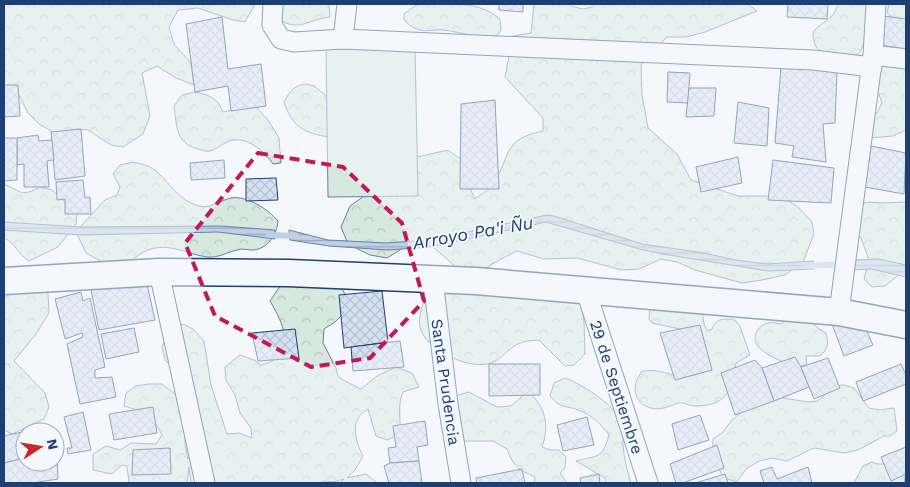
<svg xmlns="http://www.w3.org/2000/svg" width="910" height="487" font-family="'Work Sans',sans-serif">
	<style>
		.forest { fill: url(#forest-crowns); stroke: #687fa3 }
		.garden { fill: #d7e8df; stroke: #687fa3 }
		.water { fill: url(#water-rules); stroke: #687fa3 }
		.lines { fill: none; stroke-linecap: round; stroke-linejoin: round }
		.stream { stroke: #bed0e5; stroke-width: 6 }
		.building { fill: url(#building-cross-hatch); stroke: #1d3f73 }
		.street-casing { stroke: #1d3f73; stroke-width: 21 }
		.secondary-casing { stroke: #1d3f73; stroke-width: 29 }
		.street { stroke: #f4f7fb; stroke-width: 19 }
		.secondary { stroke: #f4f7fb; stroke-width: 26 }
		.marked { fill: none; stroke: #c2185b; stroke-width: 4; stroke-dasharray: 10 6; stroke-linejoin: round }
		.labels { text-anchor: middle; stroke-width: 4; stroke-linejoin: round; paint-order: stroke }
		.street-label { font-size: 16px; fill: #1d3f73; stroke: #f4f7fb }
		.water-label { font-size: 18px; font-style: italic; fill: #1d3f73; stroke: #f4f7fb }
	</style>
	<defs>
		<pattern id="forest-crowns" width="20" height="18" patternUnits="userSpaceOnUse" patternTransform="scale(1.25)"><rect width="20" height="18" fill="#d7e8df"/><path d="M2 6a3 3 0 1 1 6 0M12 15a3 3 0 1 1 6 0" fill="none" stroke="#b8c8c3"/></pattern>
		<pattern id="water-rules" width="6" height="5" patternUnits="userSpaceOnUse" patternTransform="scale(1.25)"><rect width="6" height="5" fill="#bed0e5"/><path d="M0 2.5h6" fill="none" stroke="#9aaabe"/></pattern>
		<pattern id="building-cross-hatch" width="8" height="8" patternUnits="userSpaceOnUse" patternTransform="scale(1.25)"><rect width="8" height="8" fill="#d5e0f0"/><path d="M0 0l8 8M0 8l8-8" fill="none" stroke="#b6c1d1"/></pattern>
	</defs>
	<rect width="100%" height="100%" fill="#f4f7fb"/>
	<g class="forest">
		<path d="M4,4H253L254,6L245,22L233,20L198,8L178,10L169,27L174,44L191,63L194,85L176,78L157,66L142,73L150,116L143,134L123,147L111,145L88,130L77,129L60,136L39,124L28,113L19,95L4,88Z"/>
		<path d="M265,4H329L330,17C321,18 313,21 304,24C286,29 274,16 265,4Z"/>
		<path d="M418,4C446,4 479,0 500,19L501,30L498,35C477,40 463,32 443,30C436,29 427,32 420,30C413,28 408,25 404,19V14Z"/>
		<path d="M534,4H570L571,6L583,9L592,7L595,4H748L757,11L705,32L686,37H667L641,65L642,95L648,128L677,154L691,180L738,196H779L797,206L812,222L814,234L803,262L785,275L762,280L742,283L695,270L677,262L661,259L639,269L622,270L577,258L544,259L517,251L501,259L478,273L456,267L432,246L408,245L387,258L370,255L348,244L341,227L350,206L408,165L417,157L448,150L462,160L464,176L475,199C481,194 490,190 493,184C512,155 501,140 543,131V118L505,77L513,36L531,33Z"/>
		<path d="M838,4H868C867,21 868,46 855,58C842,56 816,57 814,41C813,37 812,33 815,30C826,18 832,22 838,4Z"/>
		<path d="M889,4H906V23L895,20L887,13Z"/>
		<path d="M867,62L899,65L906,68V130L893,136L869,138L864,125L877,113L882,103L878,92L864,80Z"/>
		<path d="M307,84L314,86L326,96L329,137C304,133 292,127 284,102C290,91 294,85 307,84Z"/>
		<path d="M195,92C208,94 219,99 223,112L254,105L268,120L279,138L281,163L273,164C266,153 249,138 235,140C226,140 218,149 210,151C206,152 202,150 198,149C175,143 177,126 174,106L182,95Z"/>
		<path d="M133,162C141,164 148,165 155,170C169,182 179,201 199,206C210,209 221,200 231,198C247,195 269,210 278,221C277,234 268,249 253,250C248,250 242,248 237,250C228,252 218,258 208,257C189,255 171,243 151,249C140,252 131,261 123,269L102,262L86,253L77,234L80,227L105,200L117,195L120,187L113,174L120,165Z"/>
		<path d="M4,184C21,192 22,197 40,187L52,190L77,214L76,224L58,247L29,261C18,254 16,244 4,238Z"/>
		<path d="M869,202L882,203L906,202V269L885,286L872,287L864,279L869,260L861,238L845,230L853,205Z"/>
		<path d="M283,282L339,284L345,294L347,310L335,322L324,329L323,343L336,368L338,376L343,380L361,389L377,376L396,367L412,373L419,387L403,392C397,405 401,420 400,434L387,440L376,436L368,409C349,419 355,440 363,456L355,470L347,478L366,474L377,483H340L344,479L334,482L324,481L321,483H191L189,467L187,483H129L127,466L122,465L112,474L93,470V454L106,446L120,450L131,443L156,444L162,435C152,415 145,412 124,406L126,393L136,386L148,384H162L175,394L185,412V445L188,459L197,445L184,379L165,360L162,347L169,330L183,324L193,329L204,341L211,385L227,434L239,433L252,438L251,428L240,413L235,395L226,380L225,367L240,355L254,360L261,365C265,364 272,362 275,359C294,343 280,318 270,301Z"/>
		<path d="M29,285L48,293L49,313L36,334L14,361L45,393L49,407L44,419L12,434L4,430V287Z"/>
		<path d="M447,288L581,303L584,321L585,354L574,365L565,366L539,340C534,341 528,340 523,342C511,345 502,359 491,363C470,371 424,349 420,327C418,314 423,304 428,293Z"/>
		<path d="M650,305L702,311L704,324L707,331L712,329C715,318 726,318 735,320L740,326L750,355L736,363C732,392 726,406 694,406C689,406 684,402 679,403C674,404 669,407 664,408C647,412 631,400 636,383C637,379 640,375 641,372C655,367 668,375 682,376C689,377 696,374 703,372L692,335L680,329L652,323L649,319Z"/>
		<path d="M801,313L818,328L826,333C829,344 828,349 820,356H806L807,365C795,369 761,355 756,343C752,334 760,324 769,323C772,322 776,323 780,324Z"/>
		<path d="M565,378C584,385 621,408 624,430C624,435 622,440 623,445C624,458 627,471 631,483H606L605,478L576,461C598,455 602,460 609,435C600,423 592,415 578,410C562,404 563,410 550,396L554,383Z"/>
		<path d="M844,385L854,388L869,408L879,410L894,408L897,431L890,436H884L858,450L844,453L814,448L787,461L772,458L759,461L746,469L737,482L724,478C716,465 712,455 713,439L722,433L732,420L742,412L777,397L808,402L818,401L834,386Z"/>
		<path d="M528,391C545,407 550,424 542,447L550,450H559L566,457L565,468L560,473L567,483H534L535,477C519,470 513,466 507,449L493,441H464L444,429L448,404L458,395L469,392L497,407L511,406Z"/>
		<path d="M872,462L877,464H901L906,472L904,483H854L863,466Z"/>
	</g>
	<path class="garden" d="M415,48L418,196L328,197L326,49Z"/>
	<g class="water">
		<path d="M547,215L554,216L642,244L704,253L735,260L767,264L813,261L814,269L768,271L663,254L643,250L546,222L430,247L388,250L329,246L290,240L289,230L328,240L386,243L430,240Z"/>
		<path d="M4,222L80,227L220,226L275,230V239L218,232L81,235L4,230Z"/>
		<path d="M879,259L906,265V277L871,269L854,270L855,260Z"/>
	</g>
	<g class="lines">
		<g class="stream">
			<path d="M269,235L296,236"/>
			<path d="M806,266L843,264"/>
		</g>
	</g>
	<g class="building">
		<path d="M499,4H523V12L499,10Z"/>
		<path d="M788,4H828L827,19L787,17Z"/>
		<path d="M884,16L906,19V49L880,45Z"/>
		<path d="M222,17L228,69L261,64L266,106L231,111L228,86L195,92L186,24Z"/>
		<path d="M781,67L837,71L835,123L823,124L826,162L792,157L794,146L775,143Z"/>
		<path d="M668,72L690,73L688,103L667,102Z"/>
		<path d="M4,85H18L20,116L4,117Z"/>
		<path d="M689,88H716L714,116L686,117Z"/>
		<path d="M495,100L499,189H460L461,104Z"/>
		<path d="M738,102L769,108L767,146L734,143Z"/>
		<path d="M81,129L85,176L55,180L51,132Z"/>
		<path d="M38,135L39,141L52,140L54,160L47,161L49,187H24V164L17,165V138Z"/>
		<path d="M4,138H17V180L4,181Z"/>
		<path d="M871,146L906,153L904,194L865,187Z"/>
		<path d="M738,157L742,183L701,192L696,167Z"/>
		<path d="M224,160L225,178L191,180L190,163Z"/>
		<path d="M773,160L834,168L831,203L768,200Z"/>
		<path d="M276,178L278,200L246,201V179Z"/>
		<path d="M83,180L85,198L90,197L91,214H65V199L57,200L56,182Z"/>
		<path d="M146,280L155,320L99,330L90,285Z"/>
		<path d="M382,291L388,342L344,348L339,295Z"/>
		<path d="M81,292L83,301L90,298L105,367L95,370V378L112,377L116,397L80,404L67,344L83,337L82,333L65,339L55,299Z"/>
		<path d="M832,324L865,327L873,345L844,356Z"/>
		<path d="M700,325L712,370L675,380L660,333Z"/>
		<path d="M134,328L139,352L106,359L101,334Z"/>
		<path d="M295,329L299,358L258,361L252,333Z"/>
		<path d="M400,341L404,367L353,371L351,347Z"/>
		<path d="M795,357L801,367L809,387L774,401L762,368Z"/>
		<path d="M828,358L840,388L814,399L801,367Z"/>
		<path d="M755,360L762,368L774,401L735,415L721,373Z"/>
		<path d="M489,364H540V395L489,396Z"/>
		<path d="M901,364L906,375V384L863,401L856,382Z"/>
		<path d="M153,407L157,433L114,440L109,414Z"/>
		<path d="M83,412L91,450L68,454L67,448H72L64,417Z"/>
		<path d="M700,415L709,440L678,450L672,424Z"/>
		<path d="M587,417L594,445L563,451L557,425Z"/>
		<path d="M425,421L428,445L417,447L419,461L390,463L388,448L396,447L393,426Z"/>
		<path d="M31,430V432H25V458L4,463V436Z"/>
		<path d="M717,445L724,468L683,483H676L670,464Z"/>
		<path d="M906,447V474L891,481L881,457Z"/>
		<path d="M170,448L171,474L132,475L133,450Z"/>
		<path d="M55,454H57L58,479L32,483H4V463L25,458V462H55Z"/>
		<path d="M419,461L422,483H389L384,466L390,463Z"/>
		<path d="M772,467L777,479L808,467L812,483H764L760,471Z"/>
		<path d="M522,469L525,483H477L476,478Z"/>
		<path d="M599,474L600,483H581L580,478Z"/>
		<path d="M725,474L728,483H695Z"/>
	</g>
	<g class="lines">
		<g class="street-casing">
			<g id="street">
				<path d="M273,4L272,25L281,39L294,42L343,39L813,60L872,67"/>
				<path d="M343,39L347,4"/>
				<path d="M873,55L906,59"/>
				<path d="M159,272L205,483"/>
				<path d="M433,280L448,404L461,483"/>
				<path d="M586,291L648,483"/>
				<path d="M839,312L873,55L876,4"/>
			</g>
		</g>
		<g class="secondary-casing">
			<path id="secondary" d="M4,281L159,272L289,273L476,281L839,312L906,325"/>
		</g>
		<use href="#street" class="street"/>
		<use href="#secondary" class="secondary"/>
	</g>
	<path d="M0 0H910V487H0ZM258,153L343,167L402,223L424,301L370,358L311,367L215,316L185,243Z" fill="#f4f7fb" fill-opacity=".55" fill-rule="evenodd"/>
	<path class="marked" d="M258,153L343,167L402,223L424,301L370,358L311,367L215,316L185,243Z"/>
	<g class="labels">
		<g class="street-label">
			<text transform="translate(446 382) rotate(82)" y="6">Santa Prudencia</text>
			<text transform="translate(617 387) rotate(72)" y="6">29 de Septiembre</text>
		</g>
		<g class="water-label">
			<text transform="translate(473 233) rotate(-10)" y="6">Arroyo Pa'i Ñu</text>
		</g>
	</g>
	<rect width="910" height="487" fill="none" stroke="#1d3f73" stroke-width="10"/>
	<g transform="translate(40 447) rotate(78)"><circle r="24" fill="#f4f7fb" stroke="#9eadc5"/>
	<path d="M0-4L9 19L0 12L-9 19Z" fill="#c62828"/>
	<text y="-8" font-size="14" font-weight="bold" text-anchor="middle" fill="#1d3f73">N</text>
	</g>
</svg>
